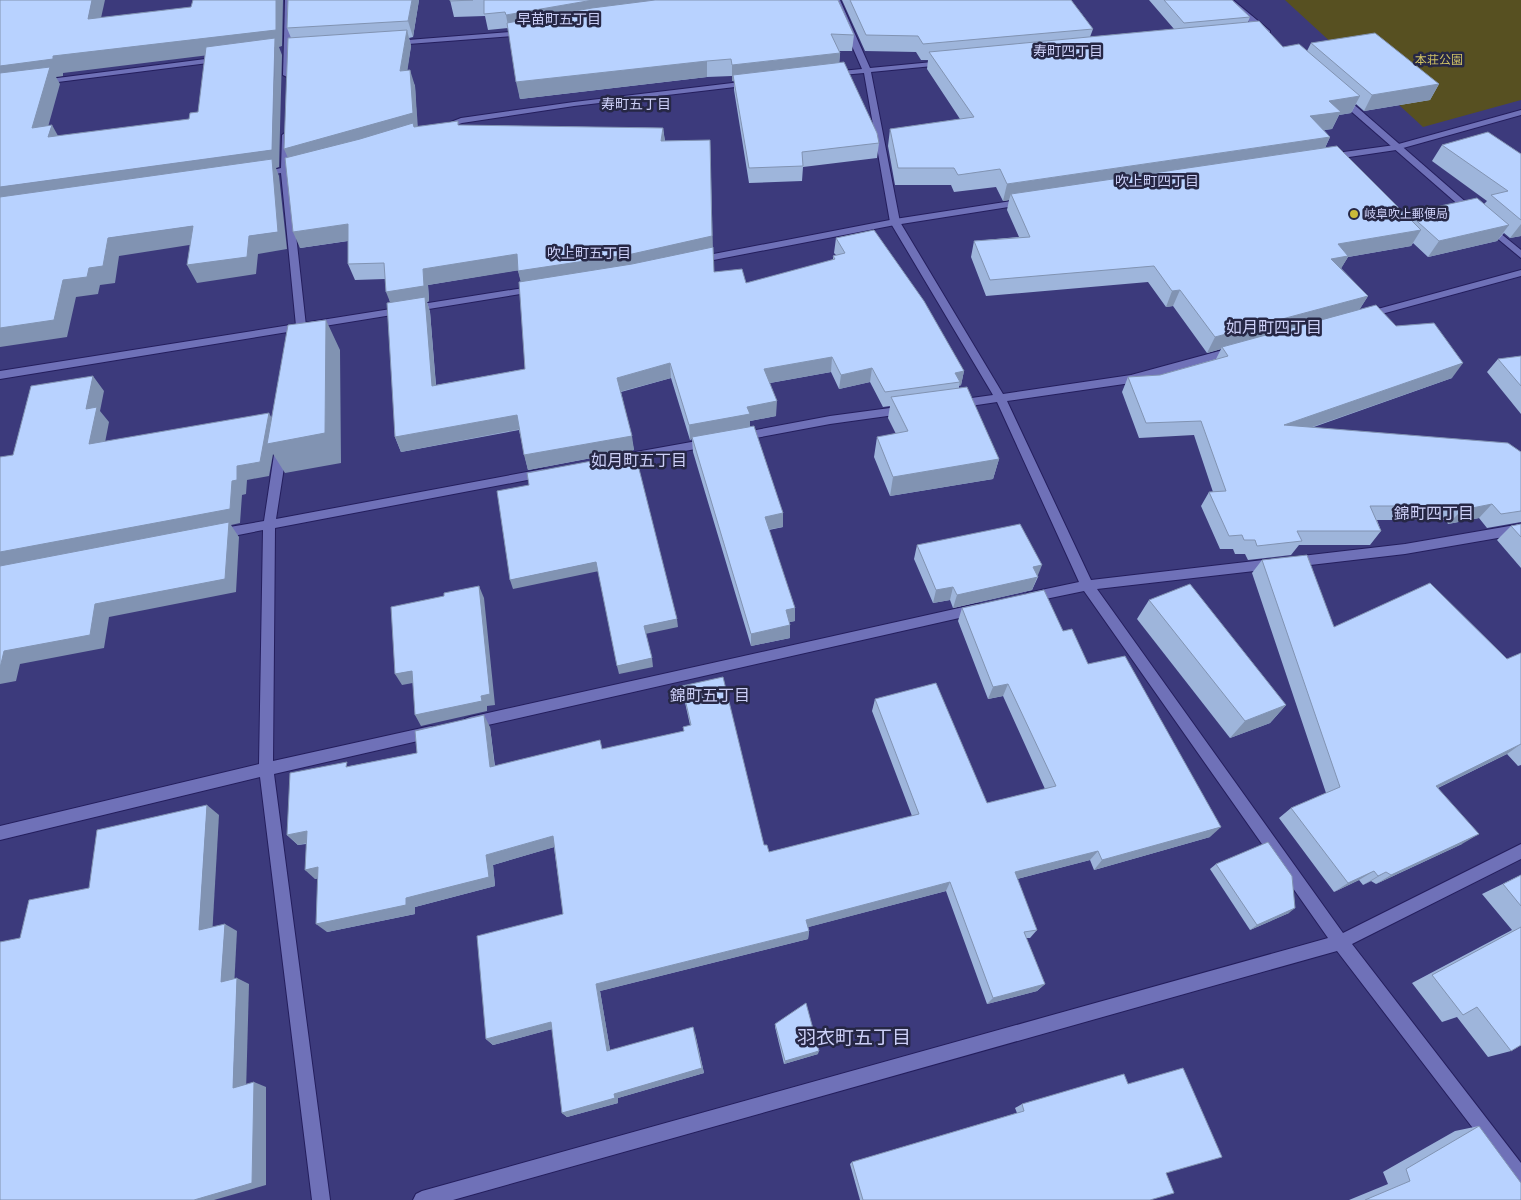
<svg xmlns="http://www.w3.org/2000/svg" width="1521" height="1200" font-family="'Source Sans 3','Noto Sans JP',sans-serif">
	<style>
		.green { fill: #575021 }
		.lines { fill: none; stroke-linecap: round; stroke-linejoin: round }
		.minor-casing { stroke: #241e5d; stroke-width: 2 }
		.tertiary-casing { stroke: #241e5d; stroke-width: 2 }
		.minor { fill: #6f71b8; fill-rule: evenodd }
		.tertiary { fill: #6f71b8; fill-rule: evenodd }
		.wall { fill: #9eb5db; fill-rule: evenodd }
		.shaded-wall { fill: #8193b2 }
		.building { fill: #b8d2ff; stroke: #8193b2 }
		.poi-dot { fill: #cbba39; stroke: #262745; stroke-width: 2 }
		.labels { text-anchor: middle; stroke-width: 5; stroke-linejoin: round; paint-order: stroke }
		.far-park-label { font-size: 12px; fill: #cec165; stroke: #262745 }
		.far-poi-label { font-size: 12px; fill: #cccff7; stroke: #262745; text-anchor: start }
		.far-neighbourhood-label { font-size: 14px; fill: #cccff7; stroke: #262745 }
		.neighbourhood-label { font-size: 16px; fill: #cccff7; stroke: #262745 }
		.near-neighbourhood-label { font-size: 19px; fill: #cccff7; stroke: #262745 }
	</style>
	<rect width="100%" height="100%" fill="#3c3a7c"/>
	<path class="green" d="M1285,0H1521V100L1423,127Z"/>
	<g class="lines">
		<g class="minor-casing">
			<g id="minor">
				<path d="M285,0H293L291,75L287,77L283,75Z"/>
				<path d="M832,0H840L870,68L943,61L947,63L943,65L871,72L900,222L1003,394L1131,375L1234,347L1239,351L1238,354L1131,383L1007,401L1091,580L1273,559L1277,561L1279,564L1277,567L1273,569L1097,589L1343,933L1521,844V859L1352,944L1521,1163V1186L1515,1183L1337,951L453,1200H413L416,1194L422,1191L1328,938L1084,591L1031,602L1027,601L1025,597L1027,593L1079,582L997,402L957,408L952,404L957,400L993,395L890,222L864,73L831,76L827,74L831,72L862,69Z"/>
				<path d="M1225,0H1233L1270,31V35H1264Z"/>
				<path d="M524,31H527V35L395,45L391,43L395,41Z"/>
				<path d="M221,57H224V61L42,84L38,82L42,80Z"/>
				<path d="M749,81L753,83L752,85L574,106L462,123L442,130L438,127L461,118L574,102Z"/>
				<path d="M1337,95H1343L1475,210V214H1469L1337,99Z"/>
				<path d="M286,132L290,135V166L303,163L307,166L289,171L306,326L304,339L299,342L294,339L296,326L281,173L261,177L257,174L281,168L282,135Z"/>
				<path d="M1489,224L1521,250V258L1486,229V225Z"/>
				<path d="M1521,270V276L1367,318L1362,315L1363,313Z"/>
				<path d="M905,406L909,407L910,410L909,413L830,424L740,441L734,437L740,433L830,416Z"/>
				<path d="M708,439L714,443L712,446L619,463L613,459L619,455Z"/>
				<path d="M281,444L287,448L276,519L543,469L549,473L543,477L275,528L273,761L431,726L436,728L438,732L436,736L431,738L274,774L330,1200H312L260,777L0,840V826L259,764L263,530L218,539L214,537L212,534L214,531L218,529L264,521L275,448Z"/>
				<path d="M1521,524V534L1405,554L1293,567L1289,565L1287,562L1289,559L1293,557L1405,544Z"/>
				<path d="M977,604L981,605L983,609L981,613L977,614L470,729L465,727L463,723L465,719L470,717Z"/>
			</g>
		</g>
		<g class="tertiary-casing">
			<g id="tertiary">
				<path d="M1521,110V115L1396,150L1329,160L1325,157L1329,154L1395,145Z"/>
				<path d="M1025,199L1028,200V204L895,225L698,263L693,260L698,257L895,219Z"/>
				<path d="M536,286L539,287V291L0,379V371Z"/>
			</g>
		</g>
		<use href="#minor" class="minor"/>
		<use href="#tertiary" class="tertiary"/>
	</g>
	<g class="wall">
		<path d="M288,0H419L413,37L409,38L411,46L407,70L415,86L417,126L459,125L663,128L665,141L714,272L746,283L833,260V256L836,255L834,253L836,238L964,371L961,385L959,386V388L999,459L993,479L890,496L874,457L877,437L896,434L888,418L890,406L883,407L870,382L839,389L831,372L770,383L776,416L750,421V426L783,513V527L769,530L795,621L789,622L790,638L751,646L693,452L692,439L690,440L671,378L621,392L634,450L528,470L519,430L401,452L395,437L390,302L385,279L355,280L348,264V241L300,248L288,157L291,38L287,28ZM518,270L521,281L525,369L436,385L430,312L427,302L429,301L428,285Z"/>
		<path d="M450,0H838L854,35L852,51H839L840,53L839,63L879,143L877,158L803,167L802,181L749,183L734,90V81H732V76L707,77L520,99L508,28L488,30L485,16L454,17Z"/>
		<path d="M842,0H1071L1093,29L1090,37L1174,29L1149,0H1232L1250,17L1248,22L1283,47L1307,51L1311,43L1439,84L1430,100L1364,111L1356,104L1351,113L1339,115L1332,129L1324,130L1330,137L1325,148L1407,215L1408,213L1484,204L1487,201L1432,161L1442,145L1521,154V236L1510,238L1504,233L1497,241L1428,257L1413,243L1411,246L1348,257L1341,268L1368,296L1359,310L1396,326L1452,378L1311,428L1521,452V522L1487,528L1479,518L1448,524L1446,520H1377L1381,531L1370,545H1299L1291,555L1248,560L1245,554H1235L1233,549H1220L1201,506L1209,492H1213L1194,435L1139,438L1122,392L1128,377L1160,375L1216,359L1221,349L1207,353L1173,306L1166,307L1148,282L986,296L971,257L974,241L1019,237L1007,210L1009,200L1003,201L996,187L954,192L951,185H895L888,146L890,129L960,119L927,69L928,60H921L916,52L865,51Z"/>
		<path d="M1521,356V414L1487,372L1498,359Z"/>
		<path d="M1521,524V568L1497,540L1511,526Z"/>
		<path d="M917,545L1038,577L1032,590L953,608L950,600L933,603L914,559Z"/>
		<path d="M1262,560L1334,627L1507,659L1521,653V765L1518,766L1507,754L1438,788L1462,844L1376,884L1371,881L1363,885L1359,880L1334,892L1279,818L1291,808L1326,793L1252,573Z"/>
		<path d="M1149,600L1286,705L1270,723L1230,738L1137,619Z"/>
		<path d="M962,608L1063,631L1088,664L1210,837L1094,870L1090,860L1017,879L1037,930L1030,938H1026L1045,984L1037,991L987,1004L946,891L808,927L809,931L808,939L600,991L610,1050L695,1033L704,1073L618,1098V1103L567,1117L562,1113L552,1029L493,1045L486,1039L563,914L554,847L493,865L495,886L415,907V914L327,932L318,878L315,879L306,844L298,845L287,835L350,766L417,753L490,727L495,766L603,749L684,731L690,725L684,698L682,686L764,845L769,852L912,816L872,711L875,699L987,803L1045,789L1003,696L988,699L958,621Z"/>
		<path d="M1216,864L1289,913L1250,930L1210,869Z"/>
		<path d="M1521,875V1045L1511,1051L1488,1057L1457,1017L1442,1022L1412,983L1512,930L1482,894Z"/>
		<path d="M775,1024L818,1054L784,1064L775,1027Z"/>
		<path d="M1022,1104L1166,1173L1150,1200H860L850,1164L852,1162L1017,1113L1015,1108Z"/>
		<path d="M1479,1126L1521,1200H1349L1388,1184L1383,1172L1455,1131Z"/>
	</g>
	<g class="shaded-wall">
		<path d="M92,0H105L97,36L88,19Z"/>
		<path d="M276,0H283L282,46L279,47L282,55L279,167L276,168L279,176L287,249L258,254L256,274L197,283L187,265L249,236L278,232L0,206V187L272,150L275,47L63,73V76L56,77L60,84L43,145L0,85V66L53,56Z"/>
		<path d="M412,0H419L413,37L408,21Z"/>
		<path d="M592,0H720L509,31L506,15Z"/>
		<path d="M407,30L411,46L405,87L400,71Z"/>
		<path d="M840,53L839,69L733,75L734,81H732V65Z"/>
		<path d="M707,61V77L520,99L516,82Z"/>
		<path d="M410,70L415,86L418,129L291,165L284,149Z"/>
		<path d="M1439,84L1430,100L1364,111L1372,95Z"/>
		<path d="M1360,96L1351,113L1339,115L1332,129L1301,133L1310,116L1329,101Z"/>
		<path d="M52,125L62,143L48,137Z"/>
		<path d="M663,128L665,143L661,141Z"/>
		<path d="M1330,137L1322,154L1011,194L1009,200L1003,201L1007,184Z"/>
		<path d="M710,140L714,288L522,287L518,271Z"/>
		<path d="M348,224L354,240L300,248L293,232Z"/>
		<path d="M1521,224V236L1510,238Z"/>
		<path d="M1509,225L1497,241L1428,257L1439,241Z"/>
		<path d="M193,226L202,243L119,256L115,283L100,285L98,294L76,297L67,337L0,347V328L63,280L89,268L108,238Z"/>
		<path d="M1421,230L1411,246L1348,257L1339,272L1322,274L1338,244Z"/>
		<path d="M517,254L521,270L428,285L429,301L427,302L430,312L437,400L392,307L386,292L423,269Z"/>
		<path d="M1180,290L1173,306L1166,307L1172,291Z"/>
		<path d="M1368,296L1358,312L1222,347L1221,349L1207,353L1215,337Z"/>
		<path d="M326,320L340,350L341,463L285,473L273,454L269,476L247,480L246,494L242,495L240,523L231,525L239,537L236,592L109,617L104,648L20,664L16,681L0,684V552L232,481L237,466L269,413L277,428Z"/>
		<path d="M832,357L831,372L764,384V369Z"/>
		<path d="M670,363L671,378L619,392L617,378Z"/>
		<path d="M1463,363L1452,378L1275,440L1284,425Z"/>
		<path d="M872,368L870,382L839,389L841,375Z"/>
		<path d="M964,371L961,385L959,386L960,382L955,373Z"/>
		<path d="M93,376L104,391L100,411L109,422L102,458L89,444L86,409Z"/>
		<path d="M777,401L776,416L750,421V429L692,437V439L690,440L689,425L747,407Z"/>
		<path d="M517,415L521,429L401,452L395,437Z"/>
		<path d="M632,436L634,450L528,470L524,455Z"/>
		<path d="M999,459L993,479L890,496L893,477Z"/>
		<path d="M1492,504L1479,518L1448,524L1462,510Z"/>
		<path d="M783,513V527L765,530V517Z"/>
		<path d="M596,562L599,571L513,589L510,580Z"/>
		<path d="M1042,565L1032,590L953,608L957,595L1033,567Z"/>
		<path d="M479,586L484,598L495,705L487,706V711L421,726L415,715Z"/>
		<path d="M953,587L950,600L933,603L936,590Z"/>
		<path d="M795,608V621L785,623L786,610Z"/>
		<path d="M677,619L678,627L645,634L644,626Z"/>
		<path d="M790,625V638L751,646V634Z"/>
		<path d="M652,658L653,667L619,674L617,666Z"/>
		<path d="M412,671L418,682L402,685L395,674Z"/>
		<path d="M1008,684L1003,696L988,699L993,687Z"/>
		<path d="M1286,705L1270,723L1230,738L1245,721Z"/>
		<path d="M484,715L490,727L496,778L490,767Z"/>
		<path d="M1521,744L1507,754L1421,796L1436,786Z"/>
		<path d="M207,805L219,815L212,937L199,930Z"/>
		<path d="M1221,827L1210,837L1094,870L1102,860Z"/>
		<path d="M307,831L317,841L298,845L287,835Z"/>
		<path d="M1479,834L1462,844L1376,884L1391,875Z"/>
		<path d="M553,836L558,846L493,865L495,886L415,907V914L327,932L316,924L406,898L486,855Z"/>
		<path d="M1098,851L1090,860L1009,881L1015,872Z"/>
		<path d="M318,867L329,876L315,879L305,870Z"/>
		<path d="M1374,871L1359,880L1334,892L1348,883Z"/>
		<path d="M1386,872L1371,881L1363,885L1378,876Z"/>
		<path d="M950,882L946,891L805,928L806,920Z"/>
		<path d="M1295,908L1289,913L1250,930L1257,925Z"/>
		<path d="M225,924L237,931L234,988L221,982Z"/>
		<path d="M809,931L808,939L600,991L611,1056L607,1051L596,984Z"/>
		<path d="M237,978L249,984L246,1092L233,1088Z"/>
		<path d="M1045,984L1037,991L987,1004L993,998Z"/>
		<path d="M551,1022L556,1028L493,1045L486,1039Z"/>
		<path d="M693,1027L704,1073L618,1098V1103L567,1117L562,1113L614,1094Z"/>
		<path d="M819,1051L818,1054L784,1064L785,1061Z"/>
		<path d="M254,1082L266,1087V1185L214,1200H194Z"/>
	</g>
	<g class="building">
		<path d="M0,0H92L88,19L191,7L193,0H276V30L53,56V59L0,66Z"/>
		<path d="M288,0H412L408,21L287,28Z"/>
		<path d="M450,0H473L450,1Z"/>
		<path d="M484,0H593L506,15L505,12L484,14Z"/>
		<path d="M655,0H838L854,35L831,34L840,53L732,65L731,59L707,61L516,82L507,23L592,8Z"/>
		<path d="M850,0H1071L1093,29L923,44L918,36L866,35Z"/>
		<path d="M1164,0H1232L1250,17L1184,23Z"/>
		<path d="M1259,21L1283,47L1299,44L1360,96L1329,101L1341,112L1310,116L1330,137L1007,184L1000,169L958,175L954,168H898L890,129L974,117L929,52Z"/>
		<path d="M407,30L400,71L410,70L413,113L284,149L288,38Z"/>
		<path d="M1375,33L1439,84L1372,95L1311,43Z"/>
		<path d="M275,38L272,150L0,187V73L50,67L32,128L52,125L48,137L189,119L190,113L198,112L206,47Z"/>
		<path d="M844,62L877,133L879,143L802,152L803,166L749,168L733,75Z"/>
		<path d="M458,121V125L663,128L661,141L710,140L712,236L632,254L518,271L517,254L423,269L424,286L386,292L384,263L348,264V224L293,232L285,158L360,139L413,123L414,127Z"/>
		<path d="M1488,132L1521,154V220L1491,195L1508,191L1442,145Z"/>
		<path d="M1337,146L1421,230L1338,244L1348,256L1331,259L1368,296L1215,337L1180,290L1172,291L1154,266L990,280L974,241L1030,237L1011,194Z"/>
		<path d="M272,159L278,232L249,236L247,257L187,265L193,226L108,238L103,266L89,268L87,277L63,280L54,320L0,328V197Z"/>
		<path d="M1477,198L1509,225L1439,241L1408,213Z"/>
		<path d="M874,230L924,301L964,371L955,373L960,382L885,392L872,368L841,375L832,357L764,369L777,401L747,407L750,414L689,425L670,363L617,378L632,436L524,455L517,415L395,437L387,303L425,297L432,386L525,369L519,282L632,264L713,247L714,272L742,269L746,283L835,259L833,256L845,253L836,238Z"/>
		<path d="M1376,305L1396,326L1434,323L1463,363L1284,425L1508,443L1521,452V511L1501,514L1492,504L1462,510L1459,506H1370L1381,531H1297L1302,541L1257,546L1255,540H1244L1242,535L1229,536L1209,492L1226,491L1201,421L1146,423L1128,377L1160,375L1228,356L1222,347Z"/>
		<path d="M326,320L325,433L267,444L288,325Z"/>
		<path d="M1521,356V386L1498,359Z"/>
		<path d="M93,376L86,409L97,407L89,444L269,413L260,462L237,466V480L232,481L230,509L0,552V457L13,455L31,386Z"/>
		<path d="M967,387L999,459L893,477L877,437L908,431L891,397Z"/>
		<path d="M754,426L783,513L765,517L795,608L786,610L790,625L751,634L692,437Z"/>
		<path d="M635,453L677,619L644,626L652,658L617,666L596,562L510,580L497,491L529,485L527,473Z"/>
		<path d="M229,522L225,579L95,604L90,635L4,651L0,668V566Z"/>
		<path d="M1020,524L1042,565L1033,567L1038,577L957,595L953,587L936,590L917,545Z"/>
		<path d="M1521,524V537L1511,526Z"/>
		<path d="M1307,555L1334,627L1430,583L1507,659L1521,653V744L1436,786L1479,834L1391,875L1386,872L1378,876L1374,871L1348,883L1291,808L1340,787L1262,560Z"/>
		<path d="M1190,584L1286,705L1245,721L1149,600Z"/>
		<path d="M479,586L490,694L481,696L482,701L415,715L412,671L395,674L391,607L444,596V593Z"/>
		<path d="M1044,590L1063,631L1072,629L1088,664L1125,656L1221,827L1102,860L1098,851L1015,872L1037,930L1024,932L1045,984L993,998L950,882L806,920L809,931L596,984L607,1051L693,1027L702,1068L614,1094L615,1098L562,1113L551,1022L486,1039L477,936L563,914L553,836L486,855L489,877L406,898V905L316,924L318,867L305,870L307,831L287,835L290,773L347,762L346,767L417,753L415,731L484,715L490,767L600,740L602,749L684,731L683,727L691,725L682,686L723,677L764,845H767L769,852L919,814L875,699L936,683L987,803L1056,786L1008,684L993,687L962,608Z"/>
		<path d="M207,805L199,930L225,924L221,982L237,978L233,1088L254,1082L252,1183L194,1200H0V942L20,938L29,900L89,888L97,830Z"/>
		<path d="M1268,842L1292,876L1295,908L1257,925L1216,864Z"/>
		<path d="M1521,875V906L1503,884Z"/>
		<path d="M1521,927V1045L1511,1051L1477,1007L1463,1015L1432,975Z"/>
		<path d="M806,1003L819,1051L785,1061L775,1024Z"/>
		<path d="M1183,1068L1222,1157L1166,1173L1174,1193L1150,1200H863L852,1162L1024,1111L1022,1104L1124,1074L1128,1084Z"/>
		<path d="M1479,1126L1521,1183V1200H1365L1410,1181L1406,1169Z"/>
	</g>
	<circle class="poi-dot" cx="1354" cy="214" r="5"/>
	<g class="labels">
		<g class="far-park-label">
			<text x="1439" y="64">本荘公園</text>
		</g>
		<g class="far-poi-label">
			<text x="1364" y="218">岐阜吹上郵便局</text>
		</g>
		<g class="far-neighbourhood-label">
			<text x="559" y="24">早苗町五丁目</text>
			<text x="1068" y="56">寿町四丁目</text>
			<text x="636" y="109">寿町五丁目</text>
			<text x="1157" y="186">吹上町四丁目</text>
			<text x="589" y="258">吹上町五丁目</text>
		</g>
		<g class="neighbourhood-label">
			<text x="1274" y="333">如月町四丁目</text>
			<text x="639" y="466">如月町五丁目</text>
			<text x="1434" y="519">錦町四丁目</text>
			<text x="710" y="701">錦町五丁目</text>
		</g>
		<g class="near-neighbourhood-label">
			<text x="854" y="1044">羽衣町五丁目</text>
		</g>
	</g>
</svg>
